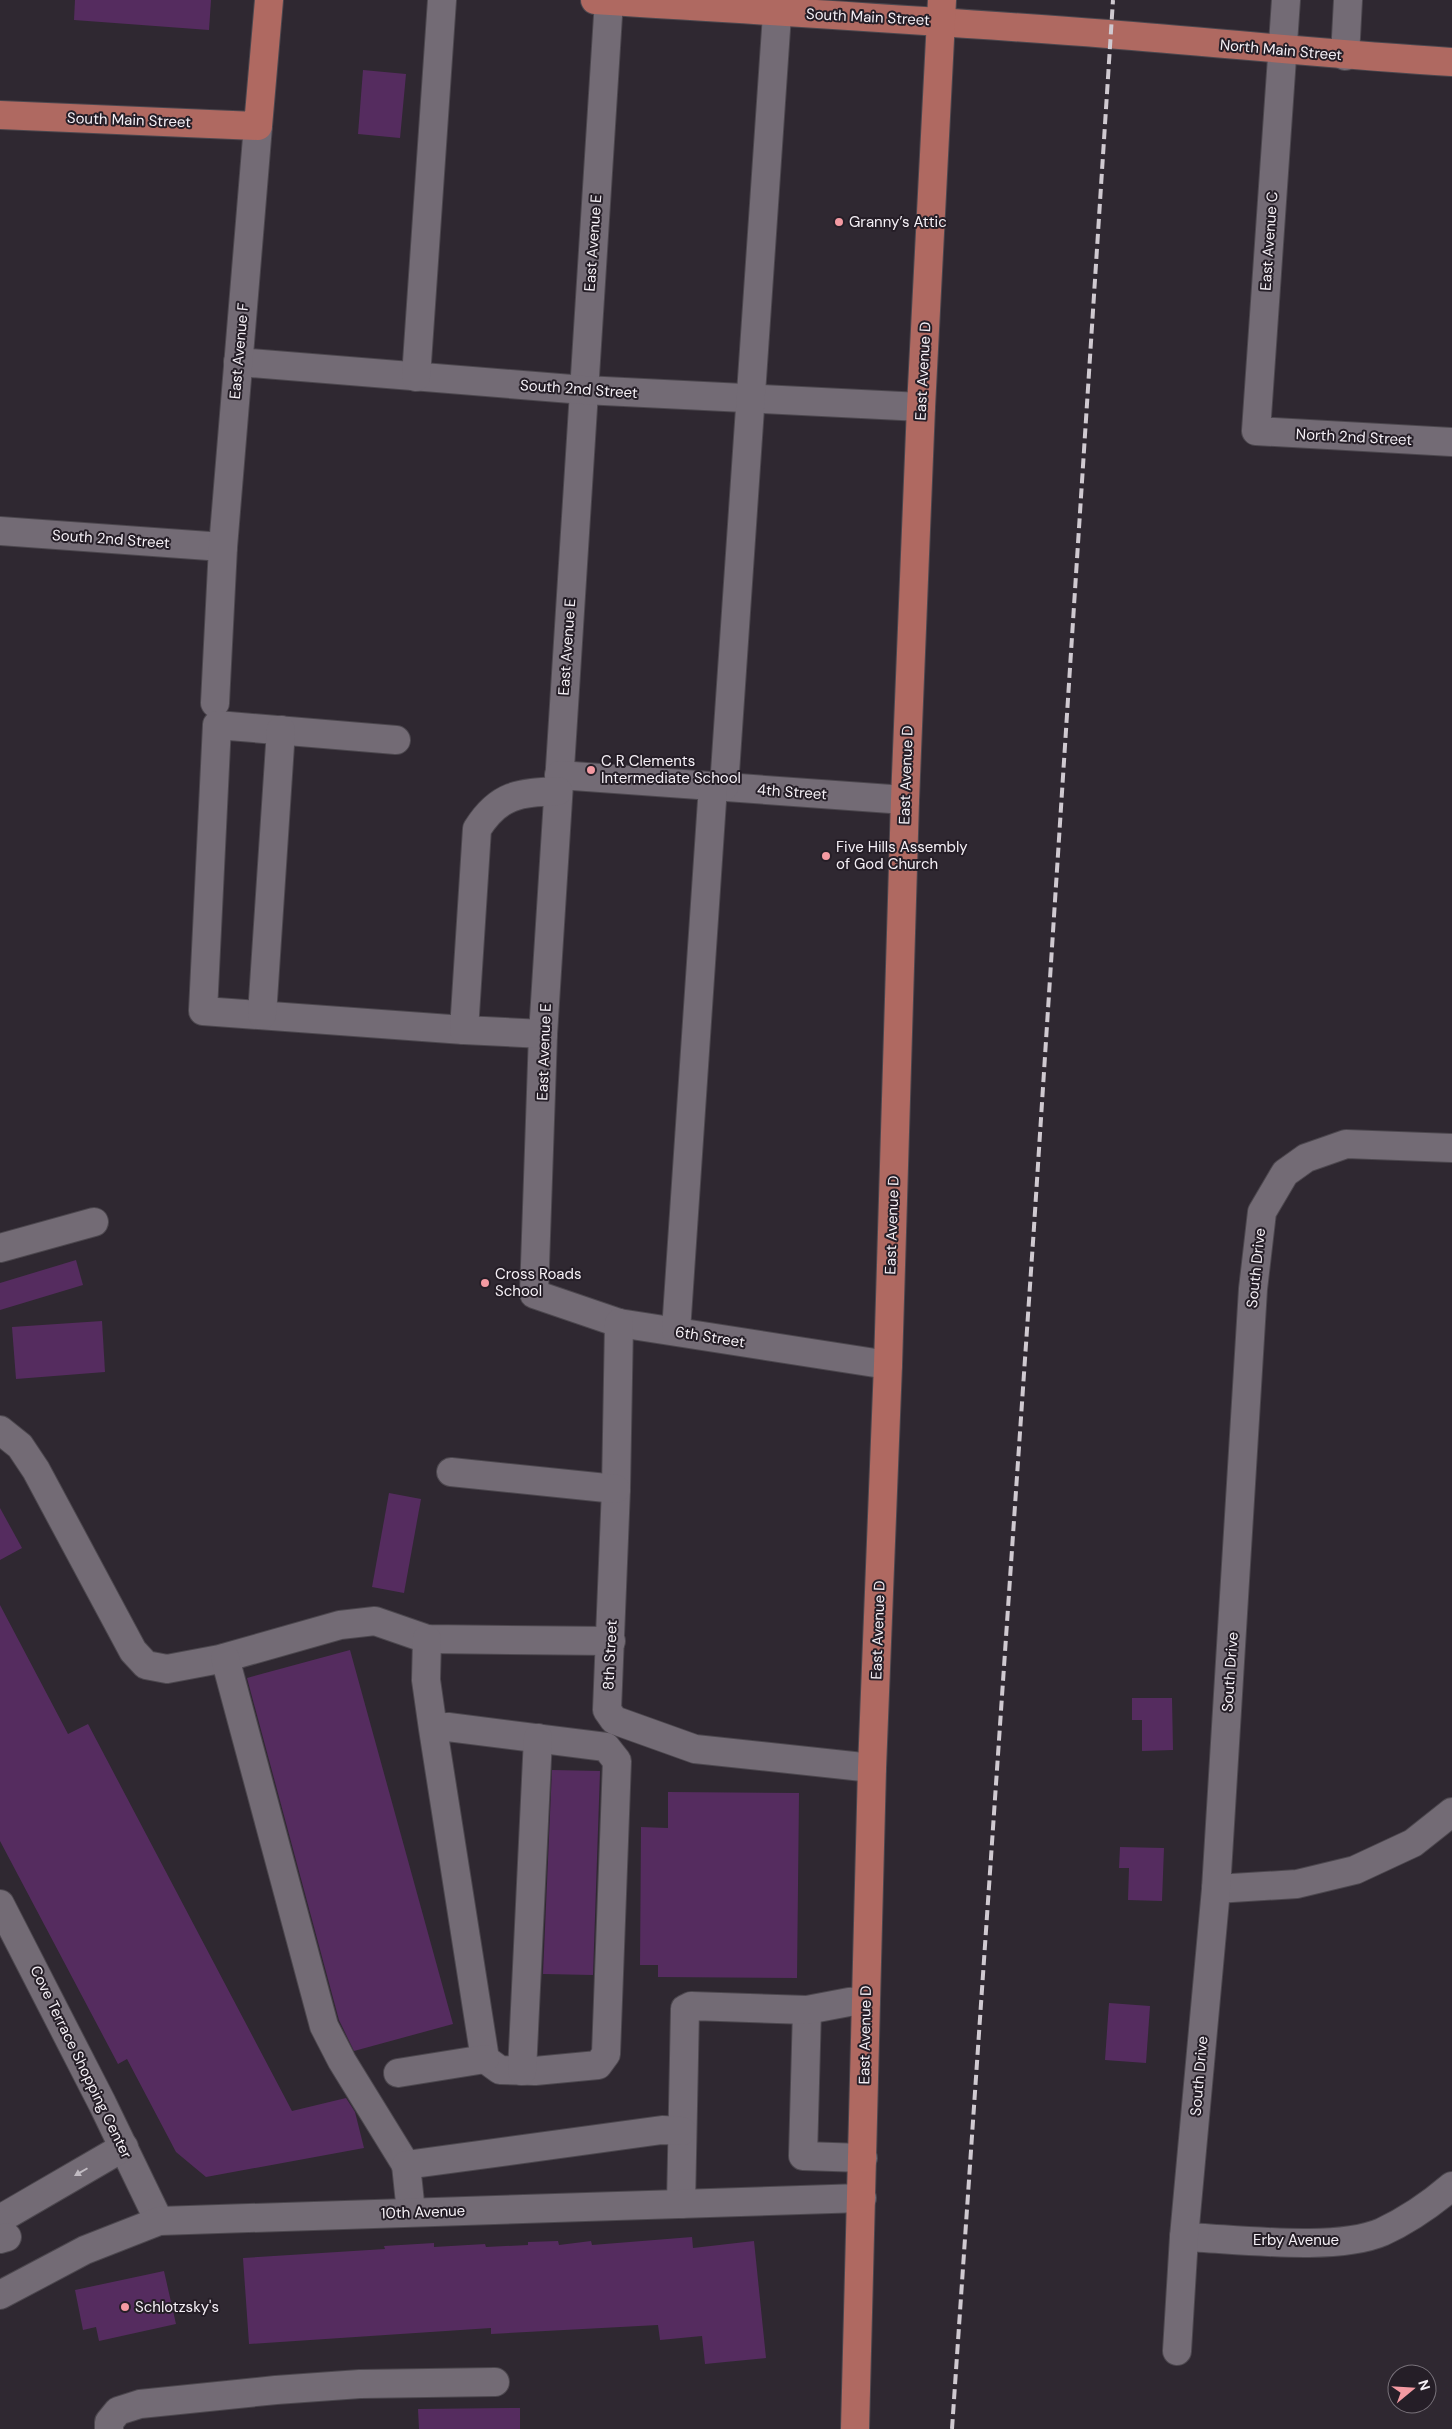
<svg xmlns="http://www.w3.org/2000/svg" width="1452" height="2429" font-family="'DM Sans',sans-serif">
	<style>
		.building { fill: #552c5f }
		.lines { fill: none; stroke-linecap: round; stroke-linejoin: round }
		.minor-casing { stroke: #4c474e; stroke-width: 30 }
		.major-casing { stroke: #4c474e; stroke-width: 30 }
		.minor { stroke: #736b75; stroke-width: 28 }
		.major { stroke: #af6961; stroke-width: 28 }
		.rail { stroke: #cfc9d0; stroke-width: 4; stroke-dasharray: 10 5; stroke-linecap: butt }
		.oneway { fill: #c1bbc2 }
		.poi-dot { fill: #f49aa2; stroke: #251e27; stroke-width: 2 }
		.labels { text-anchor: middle; stroke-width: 4; stroke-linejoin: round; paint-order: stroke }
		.street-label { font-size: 15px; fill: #f5f0f6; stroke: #251e27 }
		.poi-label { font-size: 15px; fill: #f5f0f6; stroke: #251e27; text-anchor: start }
	</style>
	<rect width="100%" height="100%" fill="#2f2831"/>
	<g class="building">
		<path d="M75,0H211L209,30L74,20Z"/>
		<path d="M363,70L406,74L400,138L358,134Z"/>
		<path d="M76,1260L83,1285L0,1310V1283Z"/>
		<path d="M102,1321L105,1372L16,1379L12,1327Z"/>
		<path d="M389,1493L421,1499L404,1593L372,1587Z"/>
		<path d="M0,1508L22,1548L0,1560Z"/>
		<path d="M0,1605L68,1734L88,1724L292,2111L346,2098L355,2112L364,2148L206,2177L176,2152L127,2059L118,2064L0,1841Z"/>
		<path d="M350,1650L453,2024L354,2051L339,2020L247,1678Z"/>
		<path d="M1132,1698H1172L1173,1750L1142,1751V1720H1132Z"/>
		<path d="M552,1770L600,1771L593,1975L543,1974Z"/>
		<path d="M668,1792L799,1793L797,1978L658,1977V1965H640L641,1827L668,1828Z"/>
		<path d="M1120,1847L1164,1848L1162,1901L1128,1900L1129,1868H1119Z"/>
		<path d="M1109,2003L1150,2006L1146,2063L1105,2060Z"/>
		<path d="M692,2237L693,2248L754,2241L766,2358L705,2364L702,2336L660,2340L658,2325L491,2334V2328L249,2344L243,2258L385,2249L384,2246L434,2243V2247L485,2244L486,2247L528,2245V2242L558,2241L559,2245L591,2241L592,2245Z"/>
		<path d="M164,2271L176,2324L99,2341L96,2327L83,2330L75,2290Z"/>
		<path d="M520,2408V2429H419L418,2409Z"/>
	</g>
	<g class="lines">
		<g class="minor-casing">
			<g id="minor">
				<path d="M609,0L543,1034L534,1294L619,1323L888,1365"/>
				<path d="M1286,0L1256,431L1452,442"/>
				<path d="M1345,56L1348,0"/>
				<path d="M238,362L584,390L921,407"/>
				<path d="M416,377L442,0"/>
				<path d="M0,531L223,547"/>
				<path d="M215,703L223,547L258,126"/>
				<path d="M396,740L217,725L203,1011L464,1030"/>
				<path d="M559,775L905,800"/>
				<path d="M724,787L778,0"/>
				<path d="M262,1015L281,730"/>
				<path d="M543,1034L464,1030L477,829C499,794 519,793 558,791"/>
				<path d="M0,1248L94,1222"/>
				<path d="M619,1323L616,1489L607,1710L614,1720L695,1749L872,1768"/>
				<path d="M676,1331L713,786"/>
				<path d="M0,1430L20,1446L36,1470L133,1651L146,1665L167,1669L220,1659L340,1625L375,1621L427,1639L611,1641"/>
				<path d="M451,1472L616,1489"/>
				<path d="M427,1639L426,1680L433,1729L485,2059L500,2070L535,2071L598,2065L606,2054L617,1761L606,1747L448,1727L433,1729"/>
				<path d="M225,1658L324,2026L342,2061L406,2165"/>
				<path d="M1216,1889L1297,1884L1355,1870L1413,1843L1452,1812"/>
				<path d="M0,1904L102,2103L159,2221"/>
				<path d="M807,2010L803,2156L863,2158"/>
				<path d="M522,2071L538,1738"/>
				<path d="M398,2073L485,2059"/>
				<path d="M681,2204L685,2009L691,2006L807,2010L849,2002L866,2001"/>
				<path d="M411,2212L406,2165L662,2130L682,2131"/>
				<path d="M0,2219L124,2147"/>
				<path d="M1184,2237C1237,2239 1336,2252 1382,2232C1408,2220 1431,2204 1452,2186"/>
				<path d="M0,2239L7,2237"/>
				<path d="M0,2295L85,2250L159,2221L862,2198"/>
				<path d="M1177,2351L1184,2237L1216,1889L1253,1289L1262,1212L1285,1173L1306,1158L1346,1144L1452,1148"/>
				<path d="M109,2429V2422L118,2411L140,2404L276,2390L360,2384L495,2382"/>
			</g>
		</g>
		<g class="major-casing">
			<g id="major">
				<path d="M595,0C766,11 937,21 1108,34C1223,43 1337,55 1452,62"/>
				<path d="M0,115L258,126L269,0"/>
				<path d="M855,2429L872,1768L888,1365L905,800L921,407L942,0"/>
			</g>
		</g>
		<use href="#minor" class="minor"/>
		<use href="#major" class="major"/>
		<path class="rail" d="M952,2429L1034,1227L1113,0"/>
	</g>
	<defs><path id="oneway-solid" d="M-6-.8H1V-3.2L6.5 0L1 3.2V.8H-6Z" transform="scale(1.25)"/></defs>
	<use class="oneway" href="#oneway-solid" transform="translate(81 2172) rotate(150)"/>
	<g class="poi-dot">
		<circle cx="839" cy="222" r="5"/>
		<circle cx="591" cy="770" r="5"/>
		<circle cx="826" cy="856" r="5"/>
		<circle cx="485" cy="1283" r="5"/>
		<circle cx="125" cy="2307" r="5"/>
	</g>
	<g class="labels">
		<g class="street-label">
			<text transform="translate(868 17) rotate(3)" y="5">South Main Street</text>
			<text transform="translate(1281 50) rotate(5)" y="5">North Main Street</text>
			<text transform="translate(129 120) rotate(2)" y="5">South Main Street</text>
			<text transform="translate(1269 241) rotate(-86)" y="5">East Avenue C</text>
			<text transform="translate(593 243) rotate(-86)" y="5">East Avenue E</text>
			<text transform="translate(239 351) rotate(-85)" y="5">East Avenue F</text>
			<text transform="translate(923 371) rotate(-87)" y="5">East Avenue D</text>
			<text transform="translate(579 389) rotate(4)" y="5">South 2nd Street</text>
			<text transform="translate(1354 437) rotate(3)" y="5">North 2nd Street</text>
			<text transform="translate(111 539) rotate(4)" y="5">South 2nd Street</text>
			<text transform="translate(567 647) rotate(-86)" y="5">East Avenue E</text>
			<text transform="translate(906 775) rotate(-88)" y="5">East Avenue D</text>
			<text transform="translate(792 792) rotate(4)" y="5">4th Street</text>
			<text transform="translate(544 1052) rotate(-88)" y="5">East Avenue E</text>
			<text transform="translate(892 1225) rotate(-88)" y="5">East Avenue D</text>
			<text transform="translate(1256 1268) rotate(-84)" y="5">South Drive</text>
			<text transform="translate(710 1337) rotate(9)" y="5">6th Street</text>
			<text transform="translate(878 1630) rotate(-88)" y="5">East Avenue D</text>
			<text transform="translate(610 1655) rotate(-87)" y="5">8th Street</text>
			<text transform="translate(1230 1672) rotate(-86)" y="5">South Drive</text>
			<text transform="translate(865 2035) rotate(-89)" y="5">East Avenue D</text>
			<text transform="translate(81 2062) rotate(64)" y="5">Cove Terrace Shopping Center</text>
			<text transform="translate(1199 2076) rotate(-85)" y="5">South Drive</text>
			<text transform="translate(423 2212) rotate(-2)" y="5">10th Avenue</text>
			<text x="1296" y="2245">Erby Avenue</text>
		</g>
		<g class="poi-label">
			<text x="849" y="227">Granny’s Attic</text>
			<text x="601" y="766">C R Clements<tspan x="601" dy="17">Intermediate School</tspan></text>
			<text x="836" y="852">Five Hills Assembly<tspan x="836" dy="17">of God Church</tspan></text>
			<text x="495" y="1279">Cross Roads<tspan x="495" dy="17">School</tspan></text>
			<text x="135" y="2312">Schlotzsky's</text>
		</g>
	</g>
	<g transform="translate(1412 2389) rotate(72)"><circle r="24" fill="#251e27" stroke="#78727a"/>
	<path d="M0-4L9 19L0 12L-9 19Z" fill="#f49aa2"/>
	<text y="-8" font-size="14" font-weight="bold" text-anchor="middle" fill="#f5f0f6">N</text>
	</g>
</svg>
